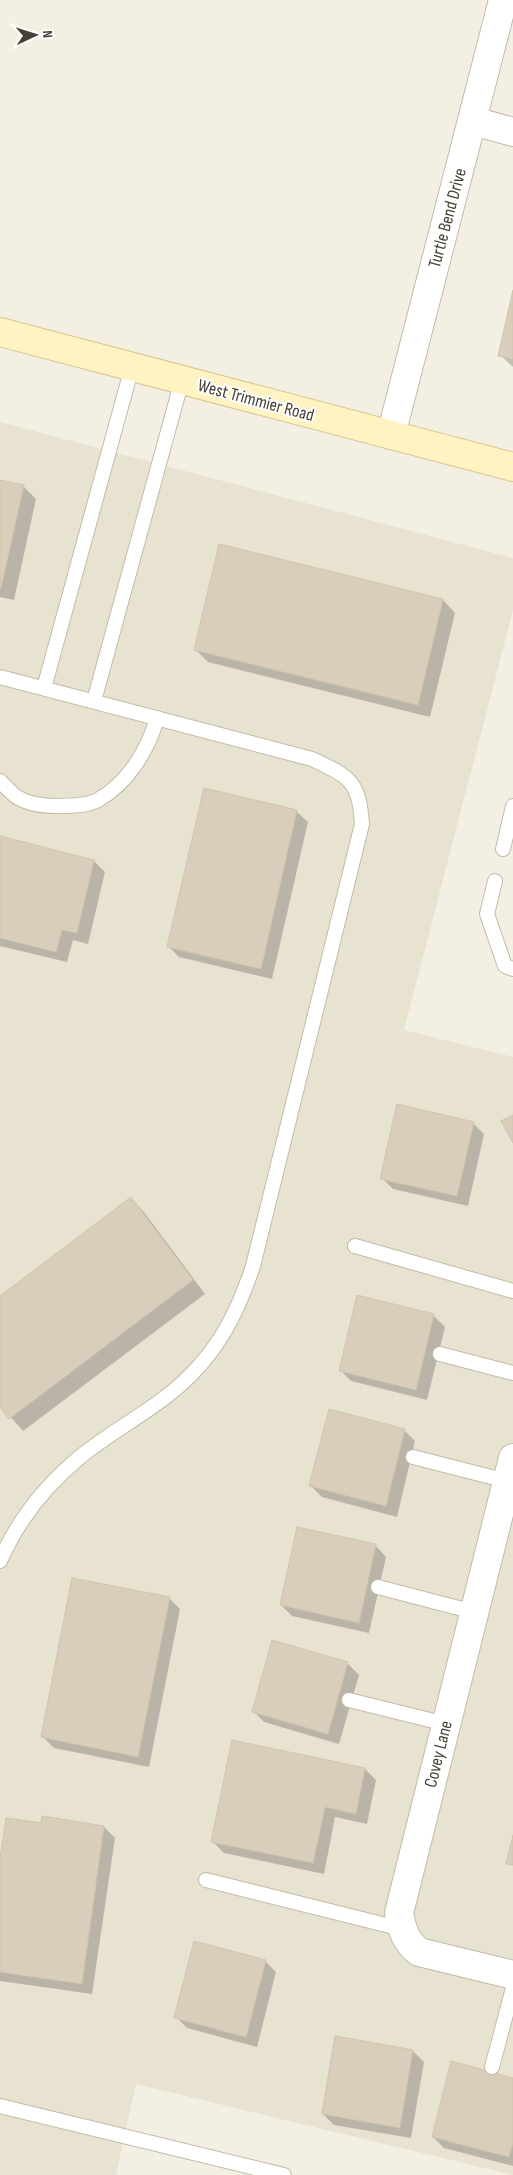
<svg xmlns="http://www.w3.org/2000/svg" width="513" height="2175" font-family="'Sofia Sans Condensed',sans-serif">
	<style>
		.residential { fill: #e8e2d1 }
		.shadow { fill: #0003 }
		.building { fill: #d9cebb; stroke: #d1c4aa }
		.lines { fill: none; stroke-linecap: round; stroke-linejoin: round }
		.lane-casing { stroke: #c2bba8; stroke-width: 16 }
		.street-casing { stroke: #c2bba8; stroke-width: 30 }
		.secondary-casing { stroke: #d7c88f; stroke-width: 30 }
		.lane { stroke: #fff; stroke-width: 14 }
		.street { stroke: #fff; stroke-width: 28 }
		.secondary { stroke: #fff3c1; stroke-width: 28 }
		.labels { text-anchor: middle; stroke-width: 4; stroke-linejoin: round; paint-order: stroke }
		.street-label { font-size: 18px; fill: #463f33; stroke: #fff }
	</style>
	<rect width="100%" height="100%" fill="#f3efe3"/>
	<path class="residential" d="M0,422L513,558V610L404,1030L513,1057V2175L136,2084L116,2175H0Z"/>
	<g class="shadow">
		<path d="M513,295V367L500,355Z"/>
		<path d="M0,481L23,486L36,499L14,600L0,597Z"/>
		<path d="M443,600L455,613L430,717L208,662L195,649Z"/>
		<path d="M296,811L308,822L272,979L179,957L168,946Z"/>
		<path d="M0,837L94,861L105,872L88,944L73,940L67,962L0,946Z"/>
		<path d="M473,1123L484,1134L468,1206L393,1189L382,1178Z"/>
		<path d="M131,1199L144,1212L205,1294L23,1431L0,1405V1298Z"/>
		<path d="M358,1297L434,1316L445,1327L427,1400L351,1381L340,1370Z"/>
		<path d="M404,1430L415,1441L397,1517L322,1497L311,1486Z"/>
		<path d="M375,1545L386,1557L369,1633L292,1616L281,1605Z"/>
		<path d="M169,1598L180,1609L149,1767L54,1748L43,1737Z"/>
		<path d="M273,1642L348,1664L359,1675L339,1744L264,1722L253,1711Z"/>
		<path d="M365,1769L376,1780L367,1824L335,1817L324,1874L224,1853L213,1842Z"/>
		<path d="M43,1818L104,1827L115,1838L92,1994L0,1981V1868L43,1824Z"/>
		<path d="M265,1961L276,1972L257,2047L187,2028L176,2017Z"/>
		<path d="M413,2051L424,2062L411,2138L334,2125L323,2114Z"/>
		<path d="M513,2079V2166L444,2148L433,2137Z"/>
	</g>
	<g class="building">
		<path d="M513,290V359L498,356Z"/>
		<path d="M0,480L24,485L1,588H0Z"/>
		<path d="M219,544L443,599L418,705L194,650Z"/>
		<path d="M204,788L297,810L261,969L167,947Z"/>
		<path d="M0,836L94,860L77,933L62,930L56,952L0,938Z"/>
		<path d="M397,1104L474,1122L457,1196L380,1179Z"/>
		<path d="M513,1115V1143L501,1121Z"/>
		<path d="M131,1197L193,1280L9,1419L0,1407V1296Z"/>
		<path d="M357,1295L434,1314L416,1390L339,1371Z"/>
		<path d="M329,1409L405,1429L386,1506L309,1486Z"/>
		<path d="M297,1527L376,1544L359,1623L280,1605Z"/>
		<path d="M72,1578L170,1597L138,1757L41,1737Z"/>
		<path d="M272,1640L348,1662L328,1734L252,1712Z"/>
		<path d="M232,1740L365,1768L356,1814L325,1807L313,1863L211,1842Z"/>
		<path d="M42,1816L104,1826L82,1984L0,1972V1859L6,1818L41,1823Z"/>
		<path d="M513,1835V1865L506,1864Z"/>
		<path d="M194,1941L266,1960L246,2037L174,2018Z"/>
		<path d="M335,2036L413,2050L400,2128L322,2114Z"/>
		<path d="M451,2061L513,2078V2143L509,2157L432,2137Z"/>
	</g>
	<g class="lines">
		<g class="lane-casing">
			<g id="lane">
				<path d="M0,677L312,759C350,777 359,781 362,824L253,1266C241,1302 226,1336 200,1365C167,1404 119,1425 80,1457C46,1485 18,1520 0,1561"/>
				<path d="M44,688L132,367"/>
				<path d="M94,701L182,380"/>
				<path d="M0,781C5,786 11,793 17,797C28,804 45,806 57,806C70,806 87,806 98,800C128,783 148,750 157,718"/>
				<path d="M503,849L513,806"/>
				<path d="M495,881L487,914L505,966L513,969"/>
				<path d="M355,1246L513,1291"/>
				<path d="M440,1354L513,1373"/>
				<path d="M413,1457L507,1481"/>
				<path d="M378,1587L474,1612"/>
				<path d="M349,1700L446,1724"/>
				<path d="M206,1880L402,1929"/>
				<path d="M492,2067L513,1988"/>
				<path d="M0,2106L284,2175"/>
			</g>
		</g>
		<g class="street-casing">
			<g id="street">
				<path d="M473,121L513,132"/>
				<path d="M391,435L503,0"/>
				<path d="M513,1458L399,1913C402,1929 405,1941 419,1952L513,1975"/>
			</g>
		</g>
		<g class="secondary-casing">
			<path id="secondary" d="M0,332L513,467"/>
		</g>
		<use href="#lane" class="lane"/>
		<use href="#street" class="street"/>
		<use href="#secondary" class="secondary"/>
	</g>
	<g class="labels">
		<g class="street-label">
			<text transform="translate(447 218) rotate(-75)" y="6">Turtle Bend Drive</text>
			<text transform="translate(256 400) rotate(15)" y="6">West Trimmier Road</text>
			<text transform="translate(438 1754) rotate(-76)" y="6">Covey Lane</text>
		</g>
	</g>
	<g transform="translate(35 35) rotate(86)" stroke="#ffffff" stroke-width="4" paint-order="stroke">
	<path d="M0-4L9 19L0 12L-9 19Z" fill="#463f33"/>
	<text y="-8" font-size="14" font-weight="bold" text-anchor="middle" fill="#463f33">N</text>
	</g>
</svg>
